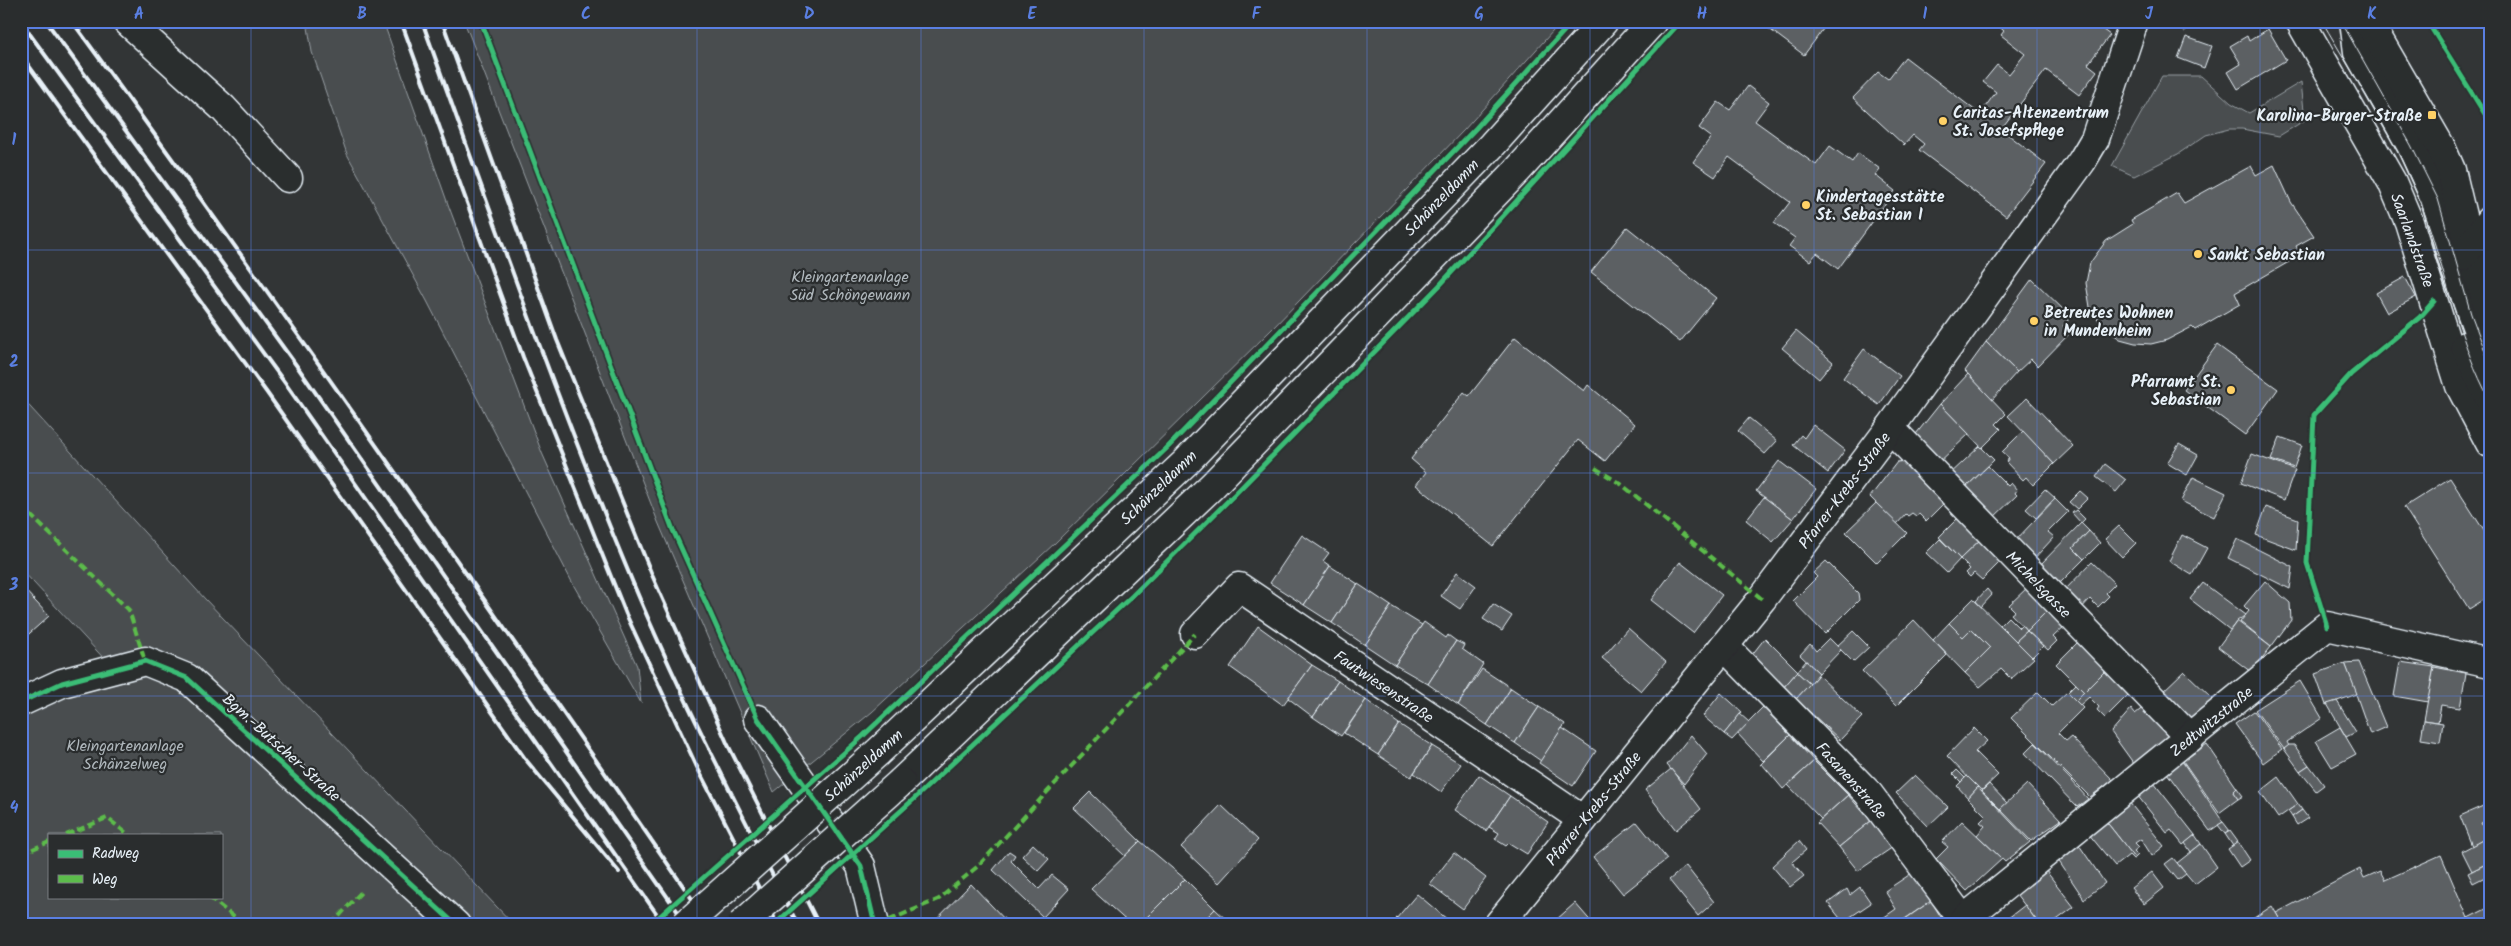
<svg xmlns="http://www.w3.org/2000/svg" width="2511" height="946" font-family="Kalam,sans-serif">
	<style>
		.green { fill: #494d4f; stroke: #989fa4; fill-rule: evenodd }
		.building { fill: #5c6063; stroke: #e8f1f8 }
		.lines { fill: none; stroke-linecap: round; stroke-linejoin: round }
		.minor-casing { stroke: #e8f1f8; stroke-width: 31 }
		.major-casing { stroke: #e8f1f8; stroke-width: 31 }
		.minor { stroke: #2a2d2e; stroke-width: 28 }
		.major { stroke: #2a2d2e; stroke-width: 28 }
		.tram { stroke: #e8f1f8; stroke-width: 1 }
		.rail { stroke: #e8f1f8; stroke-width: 4 }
		.major-bridge-casing { stroke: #e8f1f8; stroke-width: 31; stroke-linecap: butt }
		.major-bridge { stroke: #2a2d2e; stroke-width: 28 }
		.quiet { stroke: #5cbc4b; stroke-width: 4; stroke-dasharray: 8 4; stroke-linecap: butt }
		.cycleway-casing { stroke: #2a2d2e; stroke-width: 8 }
		.cycleway { stroke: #3abd76; stroke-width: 5 }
		.grid { fill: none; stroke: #5a7fe2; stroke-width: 1; stroke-opacity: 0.55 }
		.poi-dot { fill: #ffd166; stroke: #2a2d2e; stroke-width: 2 }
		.labels { text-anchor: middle; stroke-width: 4.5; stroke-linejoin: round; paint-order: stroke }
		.poi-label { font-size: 16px; font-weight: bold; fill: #e8f1f8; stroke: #2a2d2e; text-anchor: start }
		.street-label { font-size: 16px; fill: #e8f1f8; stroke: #2a2d2e }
		.park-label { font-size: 16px; fill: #b0b8bd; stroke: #2a2d2e }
		.neatline { fill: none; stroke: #5a7fe2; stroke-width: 2 }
		.grid-label { font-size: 16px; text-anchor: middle; font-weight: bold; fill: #5a7fe2 }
	</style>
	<rect width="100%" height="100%" fill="#323536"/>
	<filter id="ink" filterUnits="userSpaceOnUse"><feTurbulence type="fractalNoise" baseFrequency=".02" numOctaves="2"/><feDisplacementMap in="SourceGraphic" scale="10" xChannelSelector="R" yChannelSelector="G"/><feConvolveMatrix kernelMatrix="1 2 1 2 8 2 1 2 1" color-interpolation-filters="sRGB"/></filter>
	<g filter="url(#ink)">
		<g class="green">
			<path d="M307,21H383L449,207L542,453L637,666L641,703L574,586L427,301L347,154L312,52Z"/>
			<path d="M464,21H1562L1464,130L1272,329L1054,544L872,712L774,792L658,522Z"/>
			<path d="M2162,76H2201L2231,103L2249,113L2301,82L2305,120L2279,136L2242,129H2229L2206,135L2178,154L2134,176L2112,166Z"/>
			<path d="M21,397L205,599L514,925H21V716L82,687L109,664L21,569ZM49,835H221V897H49Z"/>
		</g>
		<g class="building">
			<path d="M1767,21H1829L1804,55L1764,25Z"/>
			<path d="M1976,21H2091L2110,35L2088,64L2097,71L2079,95L2046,70L2001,129L2046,164L2006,216L1919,150L1924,144L1913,135L1904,145L1853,98L1878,72L1888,79L1905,57L1980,114L1996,92L1983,82L1997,65L2009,74L2025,54L2001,35L2004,31L1993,21L1986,30Z"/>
			<path d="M2178,21H2203L2184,32Z"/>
			<path d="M2268,29L2286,60L2238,89L2228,72L2241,64L2230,46L2247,36L2249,41Z"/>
			<path d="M2186,37L2212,46L2204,68L2178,58Z"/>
			<path d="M1748,86L1769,102L1755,121L1816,165L1830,146L1852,162L1858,153L1880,169L1875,175L1895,191L1838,269L1817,253L1810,261L1789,246L1795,238L1774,223L1790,202L1729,157L1715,177L1693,162L1711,137L1699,128L1718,102L1730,110Z"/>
			<path d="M2274,165L2291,202L2314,236L2296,246L2301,255L2235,293L2240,304L2195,330L2192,327L2167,340L2151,344L2135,343L2120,339L2103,327L2090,307L2086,283L2090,263L2106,241L2133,224L2131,220L2177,193L2184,203L2251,166L2256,175Z"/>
			<path d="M1627,227L1716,298L1680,342L1591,272Z"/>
			<path d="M2405,277L2416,297L2387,313L2376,293Z"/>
			<path d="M2032,279L2071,317L2063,326L2070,333L2038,366L2031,359L2017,372L1986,342Z"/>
			<path d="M1796,331L1833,362L1819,379L1782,348Z"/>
			<path d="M1515,337L1584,391L1588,385L1635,424L1605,461L1578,440L1493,546L1416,485L1426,472L1411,459L1464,392L1469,396Z"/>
			<path d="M1986,342L2017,372L1992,400L1965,371Z"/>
			<path d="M2217,345L2278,389L2245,435L2184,390Z"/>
			<path d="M1864,349L1900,376L1879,405L1843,378Z"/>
			<path d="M1968,374L2006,414L1996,424L2001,429L1982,448L1940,404Z"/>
			<path d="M2027,398L2073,446L2054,464L2008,416Z"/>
			<path d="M1940,404L1969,434L1936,465L1912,439Z"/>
			<path d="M1749,418L1777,441L1765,454L1738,431Z"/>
			<path d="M1813,425L1845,450L1828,473L1793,445L1801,435L1804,438Z"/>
			<path d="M2023,431L2054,464L2033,485L2026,477L2023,480L2006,462L2009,458L2002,452Z"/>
			<path d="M2280,437L2302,445L2294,468L2271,460Z"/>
			<path d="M2179,444L2198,455L2187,475L2167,463Z"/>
			<path d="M1980,446L1994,460L1962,491L1948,476Z"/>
			<path d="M2252,454L2295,470L2284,500L2241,483Z"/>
			<path d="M1779,461L1816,489L1793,519L1756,491Z"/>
			<path d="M1906,461L1946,501L1926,521L1919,514L1916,516L1912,513L1908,516L1906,514L1897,524L1870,497L1897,462Z"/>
			<path d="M2105,464L2126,480L2116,492L2096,477Z"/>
			<path d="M1988,466L2008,486L2011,483L2017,490L2015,493L2017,495L1991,520L1962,491Z"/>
			<path d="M2193,477L2226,493L2214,517L2181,501Z"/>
			<path d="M2450,478L2490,540V596L2469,609L2404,507Z"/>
			<path d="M2045,489L2055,498L2036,518L2026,509Z"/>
			<path d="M2080,491L2088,498L2077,509L2069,502Z"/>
			<path d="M1764,497L1793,519L1773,542L1746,520Z"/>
			<path d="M2055,499L2068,512L2048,532L2054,537L2031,562L2013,543Z"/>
			<path d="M1876,503L1907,533L1877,563L1846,532Z"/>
			<path d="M2266,507L2298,519L2296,550L2256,535Z"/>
			<path d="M2076,510L2085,519L2081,523L2072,513Z"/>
			<path d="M1960,516L1982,538L1960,559L1939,537Z"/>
			<path d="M2081,523L2089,531L2073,548L2084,559L2056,587L2037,568Z"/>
			<path d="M2119,526L2136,543L2122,557L2105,539Z"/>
			<path d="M2089,531L2100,543L2084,559L2073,548Z"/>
			<path d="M1302,535L1329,553L1323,561L1330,566L1304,605L1270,583Z"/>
			<path d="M2182,535L2207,548L2192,575L2169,561Z"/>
			<path d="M1982,538L2003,559L1982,580L1974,573L1970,577L1966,573L1970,569L1960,559Z"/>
			<path d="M1940,539L1960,559L1947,573L1926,553Z"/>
			<path d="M2237,539L2293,567L2290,589L2228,558Z"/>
			<path d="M1826,561L1858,593L1859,600L1825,634L1793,601L1817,577L1813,573Z"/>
			<path d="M1680,562L1722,595L1693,633L1651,600Z"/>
			<path d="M2092,562L2115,584L2106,593L2109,596L2098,607L2090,599L2079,611L2062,593Z"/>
			<path d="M1330,566L1358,584L1332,623L1304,605Z"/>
			<path d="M1457,572L1476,586L1460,609L1441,596Z"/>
			<path d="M2265,581L2290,603L2291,620L2271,647L2240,622L2249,611L2244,606Z"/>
			<path d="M2203,583L2246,615L2237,621L2230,630L2190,599Z"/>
			<path d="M1358,584L1391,606L1365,645L1332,623Z"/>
			<path d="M21,586L49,616L21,641Z"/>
			<path d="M2029,586L2050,608L2027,631L2011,614L2015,611L2009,605Z"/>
			<path d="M1987,589L1992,595L1981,607L1976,601Z"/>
			<path d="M1973,599L2034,658L2011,679L2001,669L1980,687L1965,673L1990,648L1971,629L1963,637L1949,623Z"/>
			<path d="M1493,604L1512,616L1502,631L1483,619Z"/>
			<path d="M1391,606L1422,625L1395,665L1365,645Z"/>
			<path d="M2050,608L2067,624L2053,637L2057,641L2048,650L2027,631Z"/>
			<path d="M2008,617L2019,628L2022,625L2027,631L2016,641L2000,625Z"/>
			<path d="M1914,620L1947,655L1896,706L1862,671Z"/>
			<path d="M2237,621L2271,647L2251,672L2218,647Z"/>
			<path d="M1424,622L1446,638L1448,635L1456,641L1428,684L1395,665Z"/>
			<path d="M1949,623L1963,637L1971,629L1990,648L1965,673L1933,640Z"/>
			<path d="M1258,626L1312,665L1283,705L1230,667Z"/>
			<path d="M1628,628L1666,662L1641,691L1602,658Z"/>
			<path d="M1853,631L1869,647L1853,662L1837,646Z"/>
			<path d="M2027,631L2043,646L2032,657L2016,641Z"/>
			<path d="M1765,638L1798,671L1783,688L1751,656Z"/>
			<path d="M1829,638L1841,650L1819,673L1800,655L1810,644L1816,651Z"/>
			<path d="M2081,639L2108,668L2084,692L2056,664Z"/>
			<path d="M1456,641L1464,645L1462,649L1483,664L1458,705L1428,684Z"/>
			<path d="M1806,661L1819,673L1810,684L1797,672Z"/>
			<path d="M2359,662L2386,727L2370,734L2345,663Z"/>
			<path d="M2400,662L2434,667L2428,702L2394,696Z"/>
			<path d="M2345,663L2357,694L2326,705L2315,674Z"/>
			<path d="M1312,665L1338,681L1313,717L1288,698Z"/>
			<path d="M2434,667L2466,673L2460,708L2441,705L2438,722L2424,720Z"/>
			<path d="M2108,668L2131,692L2105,718L2097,710L2099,707L2089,697L2080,705L2075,701Z"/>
			<path d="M1482,669L1511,688L1487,725L1458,705Z"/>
			<path d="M2184,671L2214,700L2189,720L2161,693Z"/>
			<path d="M1797,672L1810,684L1796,699L1783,688Z"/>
			<path d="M1818,675L1862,717L1840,740L1796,699Z"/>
			<path d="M1338,681L1366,700L1341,736L1313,717Z"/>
			<path d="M2300,681L2322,718L2287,742L2289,746L2284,749L2255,710Z"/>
			<path d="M2076,684L2084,692L2075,701L2067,693Z"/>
			<path d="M1511,688L1539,707L1515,743L1487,725Z"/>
			<path d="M2038,692L2052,706L2067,692L2083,708L2058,733L2066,741L2071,737L2113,780L2090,797L2011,718Z"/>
			<path d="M1721,693L1742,712L1724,734L1703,716Z"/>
			<path d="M1366,700L1399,724L1378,755L1344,733Z"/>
			<path d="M2337,701L2356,732L2346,737L2327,704Z"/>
			<path d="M2145,706L2168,730V738L2134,764L2111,732L2131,709L2135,714Z"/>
			<path d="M1539,707L1565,724L1541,761L1515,743Z"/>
			<path d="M1763,707L1790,735L1763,761L1737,733Z"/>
			<path d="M2254,711L2282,749L2263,763L2235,724Z"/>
			<path d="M1740,714L1749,722L1732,740L1724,734Z"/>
			<path d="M2424,720L2443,723L2440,742L2421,739Z"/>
			<path d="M1399,724L1432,746L1411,777L1378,755Z"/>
			<path d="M2340,727L2356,754L2332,767L2316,741Z"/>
			<path d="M1562,728L1596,751L1573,786L1539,763Z"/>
			<path d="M1974,728L1987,741L1975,752L1998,775L1981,791L1947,756Z"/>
			<path d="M1691,735L1707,754L1684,784L1667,765Z"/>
			<path d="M1790,735L1814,761L1783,789L1762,764L1760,765Z"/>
			<path d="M2035,743L2072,781L2088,799L2077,807L2025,753Z"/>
			<path d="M2207,744L2237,788L2233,792L2238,799L2219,813L2183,761Z"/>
			<path d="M2289,745H2294L2309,765L2300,771L2284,749Z"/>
			<path d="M1432,746L1461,764L1441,792L1414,773Z"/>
			<path d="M1814,761L1848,795L1821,819L1788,785Z"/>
			<path d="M2182,761L2223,822L2210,831L2167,773Z"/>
			<path d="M2309,765L2324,785L2316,791L2300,771Z"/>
			<path d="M1671,769L1701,809L1676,830L1645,790Z"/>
			<path d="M1957,770L1965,778L1961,782L1953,774Z"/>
			<path d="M1479,775L1510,796L1486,831L1455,810Z"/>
			<path d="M1915,775L1948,807L1928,826L1896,793Z"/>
			<path d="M1967,776L1978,787L1968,798L1957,786Z"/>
			<path d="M2279,777L2298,804L2278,818L2260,792Z"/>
			<path d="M2154,783L2195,835L2183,845L2171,830L2167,833L2137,795Z"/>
			<path d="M1989,784L2007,803L2000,809L1982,791Z"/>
			<path d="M2027,784L2061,820L2031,841L2000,809Z"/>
			<path d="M1978,787L2030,842L2005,862L1977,835L1985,826L1980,822L1986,816L1968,798Z"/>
			<path d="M2237,788L2243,796L2238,799L2233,792Z"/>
			<path d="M1090,792L1140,841L1125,856L1074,808Z"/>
			<path d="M1848,795L1871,821L1839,847L1817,823Z"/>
			<path d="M1510,796L1548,822L1527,854L1509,843L1506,846L1495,839L1499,833L1489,827Z"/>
			<path d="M2129,802L2164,846L2152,856L2141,839L2135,843L2139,847L2134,851L2138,855L2135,858L2105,820Z"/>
			<path d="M2490,803V819L2481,823L2488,837L2472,846L2460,816Z"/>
			<path d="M2298,804L2302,810L2292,817L2288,811Z"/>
			<path d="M1221,805L1258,840L1219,883L1181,847Z"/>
			<path d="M2302,810L2308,818L2297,825L2292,817Z"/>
			<path d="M2105,820L2135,858L2133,859L2129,855L2115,866L2088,833Z"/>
			<path d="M1871,821L1893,847L1858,871L1839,847Z"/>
			<path d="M1962,821L2002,859L1967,891L1936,859L1948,847L1942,842Z"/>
			<path d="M1637,822L1667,859L1623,894L1593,857Z"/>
			<path d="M2223,822L2230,831L2225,834L2218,825Z"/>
			<path d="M2230,831L2238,842L2233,846L2225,834Z"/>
			<path d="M2195,835L2201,844L2191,852L2185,843Z"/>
			<path d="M2488,837L2490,862L2472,871L2462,851Z"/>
			<path d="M1140,841L1185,879L1139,925H1131L1091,889Z"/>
			<path d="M1799,841L1806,850L1792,862L1804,876L1790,887L1772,866Z"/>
			<path d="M2077,842L2105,883L2084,899L2056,857Z"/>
			<path d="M2238,842L2250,860L2240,867L2228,849Z"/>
			<path d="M1033,844L1049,859L1038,871L1022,856Z"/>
			<path d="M2201,844L2217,867L2195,884L2177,863Z"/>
			<path d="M1009,851L1015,855L1011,861L1039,889L1052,875L1069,889L1043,917L993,870Z"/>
			<path d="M1454,853L1486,878L1463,909L1430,884Z"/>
			<path d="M2441,855L2471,925H2283L2276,913L2360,869L2364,878L2380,871L2385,880Z"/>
			<path d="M2173,858L2186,874L2178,880L2165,864Z"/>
			<path d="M2490,862V882L2487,876L2473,883L2468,873Z"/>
			<path d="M1686,866L1714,902L1698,916L1669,880Z"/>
			<path d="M2046,871L2074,907L2050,925H2040L2016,894Z"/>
			<path d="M2152,872L2164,888L2144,904L2131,888Z"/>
			<path d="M1912,873L1931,901L1896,925H1887L1883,918L1896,909L1885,891Z"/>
			<path d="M1185,879L1215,909L1199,925H1139Z"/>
			<path d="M971,884L1010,925H931Z"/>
			<path d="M1860,887L1871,903L1843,922L1828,903L1847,889L1850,895Z"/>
			<path d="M1417,894L1448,920L1444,925H1403L1396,919Z"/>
			<path d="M1931,901L1946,925H1898V924Z"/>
			<path d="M1575,903L1594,925H1550L1556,920Z"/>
			<path d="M2025,905L2038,923L2036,925H2005L2003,922Z"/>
			<path d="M2272,906L2283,925H2249L2248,922Z"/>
			<path d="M1215,909L1232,925H1199Z"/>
			<path d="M2486,909L2490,916V925H2471L2468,918Z"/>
		</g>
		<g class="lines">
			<g class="minor-casing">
				<g id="minor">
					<path d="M127,21L223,108L288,178"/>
					<path d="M2300,21L2392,182L2409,222L2460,386L2490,443"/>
					<path d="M2354,21L2358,52L2411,145L2435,198L2455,268L2490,364"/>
					<path d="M2368,21L2441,147L2451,170L2469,245L2490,313"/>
					<path d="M2462,257L2490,220"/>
					<path d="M2465,346L2490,400"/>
					<path d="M1890,428L2190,738"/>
					<path d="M1195,634L1239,587L1583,820"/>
					<path d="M1724,646L1868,793L1967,925"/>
					<path d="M21,702L62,683L145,661L187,678L456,925"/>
					<path d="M758,719L861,866L875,925"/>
					<path d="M1964,919L2327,626L2490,663"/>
					<path d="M1498,925L1762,599L1890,428L2082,161L2095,139L2134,21"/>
				</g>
			</g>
			<g class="major-casing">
				<g id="major">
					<path d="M877,753L1185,463L1492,145L1604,21"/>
					<path d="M901,782L1212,486L1517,171L1653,21"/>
				</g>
			</g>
			<use href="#minor" class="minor"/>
			<use href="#major" class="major"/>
			<g class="tram">
				<path d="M2322,21C2359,85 2403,150 2427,220C2448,281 2459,343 2490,400"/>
				<path d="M2341,21L2411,145L2438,199L2471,314L2490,364"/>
			</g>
			<g class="rail">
				<path d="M46,21L299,369L687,925"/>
				<path d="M72,21C290,319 500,621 710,925"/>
				<path d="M401,21L523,357L626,614L696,765L778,925"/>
				<path d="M422,21C490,210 556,399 633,583C682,700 741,812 798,925"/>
				<path d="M442,21L557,340L652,575L728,745L819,925"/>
				<path d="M21,22L285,383L661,920"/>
				<path d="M21,55L267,393L526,760L619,872"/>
			</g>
			<g class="major-bridge-casing">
				<g id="major-bridge">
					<path d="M685,925L877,753"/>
					<path d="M741,925L901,782"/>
				</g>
			</g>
			<use href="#major-bridge" class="major-bridge"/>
			<g class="quiet">
				<path d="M1595,468L1621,484L1762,599"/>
				<path d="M21,506L129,610L145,661"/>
				<path d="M66,835L107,818L129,835"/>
				<path d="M21,854L49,842"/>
				<path d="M209,897L244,925"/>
				<path d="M331,925L363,890"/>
				<path d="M878,925L939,899L978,866L1195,634"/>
			</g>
			<g class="cycleway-casing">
				<g id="cycleway">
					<path d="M481,21L673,530L758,719L861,866L875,925"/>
					<path d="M2427,21L2490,122"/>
					<path d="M2327,626L2307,563L2314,415L2351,374L2420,317L2434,301"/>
					<path d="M21,702L62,683L145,661L187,678L456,925"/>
					<path d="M650,925L863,736L1168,447L1476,128L1573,21"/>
					<path d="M774,925L914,799L1132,596L1236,493L1439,286L1681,21"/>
				</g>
			</g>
			<use href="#cycleway" class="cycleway"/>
		</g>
	</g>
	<path class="grid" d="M251,21V925M474,21V925M697,21V925M921,21V925M1144,21V925M1367,21V925M1590,21V925M1814,21V925M2037,21V925M2260,21V925M21,250H2490M21,473H2490M21,696H2490"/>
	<g class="poi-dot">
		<rect x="2427" y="110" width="10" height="10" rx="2.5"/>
		<circle cx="1943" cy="121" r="5"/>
		<circle cx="1806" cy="205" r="5"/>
		<circle cx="2198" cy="254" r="5"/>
		<circle cx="2034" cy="321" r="5"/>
		<circle cx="2231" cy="390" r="5"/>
	</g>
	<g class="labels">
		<g class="poi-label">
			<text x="1953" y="118">Caritas-Altenzentrum<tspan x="1953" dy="18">St. Josefspflege</tspan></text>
			<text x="2422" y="121" text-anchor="end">Karolina-Burger-Straße</text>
			<text x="1816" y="202">Kindertagesstätte<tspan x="1816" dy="18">St. Sebastian I</tspan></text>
			<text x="2208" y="260">Sankt Sebastian</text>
			<text x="2044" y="318">Betreutes Wohnen<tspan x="2044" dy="18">in Mundenheim</tspan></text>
			<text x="2221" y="387" text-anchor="end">Pfarramt St.<tspan x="2221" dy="18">Sebastian</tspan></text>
		</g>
		<g class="street-label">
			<text transform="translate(1441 197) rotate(-46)" y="6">Schänzeldamm</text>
			<text transform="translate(2413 240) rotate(70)" y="6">Saarlandstraße</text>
			<text transform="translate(1158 487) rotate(-44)" y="6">Schänzeldamm</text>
			<text transform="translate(1844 490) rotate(-53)" y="6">Pfarrer-Krebs-Straße</text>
			<text transform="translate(2039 584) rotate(46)" y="6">Michelsgasse</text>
			<text transform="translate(1384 686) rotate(34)" y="6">Fautwiesenstraße</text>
			<text transform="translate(2211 721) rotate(-39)" y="6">Zedtwitzstraße</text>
			<text transform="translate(282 747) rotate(42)" y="6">Bgm.-Butscher-Straße</text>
			<text transform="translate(863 765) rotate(-42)" y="6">Schänzeldamm</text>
			<text transform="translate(1852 780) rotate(48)" y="6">Fasanenstraße</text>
			<text transform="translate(1593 808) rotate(-51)" y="6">Pfarrer-Krebs-Straße</text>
		</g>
		<g class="park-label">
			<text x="850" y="282">Kleingartenanlage<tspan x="850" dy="18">Süd Schöngewann</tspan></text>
			<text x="125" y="751">Kleingartenanlage<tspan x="125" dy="18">Schänzelweg</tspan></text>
		</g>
	</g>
	<rect width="2511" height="946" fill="none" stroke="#2a2d2e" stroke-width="55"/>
	<rect x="48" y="834" width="175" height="65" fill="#2a2d2e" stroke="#767b7f"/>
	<rect x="58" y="850" width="25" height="8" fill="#3abd76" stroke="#767b7f"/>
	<text x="92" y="858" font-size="15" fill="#e8f1f8">Radweg</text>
	<rect x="58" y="875" width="25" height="8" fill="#5cbc4b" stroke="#767b7f"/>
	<text x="92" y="884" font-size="15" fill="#e8f1f8">Weg</text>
	<rect x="28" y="28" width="2456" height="890" class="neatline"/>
	<g class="grid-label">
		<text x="139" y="19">A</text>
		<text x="362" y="19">B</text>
		<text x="586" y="19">C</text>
		<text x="809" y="19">D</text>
		<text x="1032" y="19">E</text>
		<text x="1256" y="19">F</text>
		<text x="1479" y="19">G</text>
		<text x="1702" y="19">H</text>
		<text x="1925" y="19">I</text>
		<text x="2149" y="19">J</text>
		<text x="2372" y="19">K</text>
		<text x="14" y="145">1</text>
		<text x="14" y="367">2</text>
		<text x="14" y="590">3</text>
		<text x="14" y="813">4</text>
	</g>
</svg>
